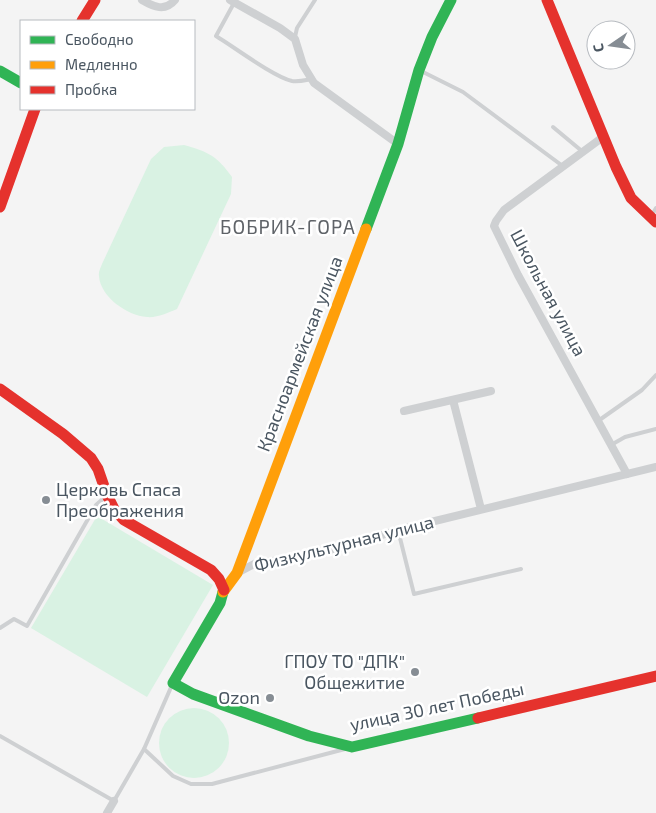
<svg xmlns="http://www.w3.org/2000/svg" width="656" height="813" font-family="'Exo 2',sans-serif">
	<style>
		.park { fill: #d9f2e3 }
		.lines { fill: none; stroke-linecap: round; stroke-linejoin: round }
		.lane { stroke: #ced0d2; stroke-width: 4 }
		.street { stroke: #ced0d2; stroke-width: 8 }
		.fast { stroke: #30b455; stroke-width: 11 }
		.slow { stroke: #ff9f0a; stroke-width: 11 }
		.jam { stroke: #e5322d; stroke-width: 11 }
		.poi-dot { fill: #868d94; stroke: #fff; stroke-width: 2 }
		.labels { text-anchor: middle; stroke-width: 5; stroke-linejoin: round; paint-order: stroke }
		.street-label { font-size: 18px; fill: #4a5661; stroke: #fff }
		.poi-label { font-size: 18px; fill: #4a5661; stroke: #fff; text-anchor: end }
		.neighbourhood-label { font-size: 19px; letter-spacing: 1px; fill: #5f6368; stroke: #fff }
	</style>
	<rect width="100%" height="100%" fill="#f4f4f4"/>
	<g class="park">
		<path d="M184,145C209,152 217,156 232,177L231,194L177,309C167,313 157,318 147,317C127,316 100,296 99,276C98,272 101,267 102,264L151,159L164,147Z"/>
		<path d="M97,516L213,585L147,697L31,628Z"/>
		<circle cx="194" cy="743" r="35"/>
	</g>
	<g class="lines">
		<g class="lane">
			<path d="M234,3L216,36C234,47 274,77 292,81C299,82 306,80 312,79"/>
			<path d="M295,37L297,28L315,0"/>
			<path d="M421,71L463,92L564,167"/>
			<path d="M553,127L583,152"/>
			<path d="M652,215L656,208"/>
			<path d="M598,421L642,390L656,375"/>
			<path d="M611,445L625,437L656,429"/>
			<path d="M398,530L414,594L521,569"/>
			<path d="M0,628L14,619L27,626L96,505L105,497"/>
			<path d="M172,685L144,749L173,776L191,784H212L345,749"/>
			<path d="M0,736L114,801L144,749"/>
		</g>
		<g class="street">
			<path d="M142,0C154,7 165,12 175,0"/>
			<path d="M230,0L280,28L295,39L303,65L314,83L398,144"/>
			<path d="M603,137L504,210L496,221L494,226L518,275L627,474"/>
			<path d="M453,400L481,509"/>
			<path d="M404,411L491,391"/>
			<path d="M237,573L256,563L289,559L344,547L398,530L656,467"/>
			<path d="M107,813L114,801"/>
		</g>
		<g class="fast">
			<path d="M0,71L21,83"/>
			<path d="M366,229L398,144L419,70L432,37L451,0"/>
			<path d="M223,592L220,603L173,683L193,694L309,736L352,747L478,718"/>
		</g>
		<path class="slow" d="M223,592L237,573L366,229"/>
		<g class="jam">
			<path d="M547,0L616,167L631,198L656,222"/>
			<path d="M82,21L95,0"/>
			<path d="M0,207L35,109"/>
			<path d="M0,389L63,434L91,458L98,469L107,495L114,509L124,520L211,570L219,579L224,590"/>
			<path d="M478,718L656,676"/>
		</g>
	</g>
	<g class="poi-dot">
		<circle cx="46" cy="500" r="5"/>
		<circle cx="415" cy="672" r="5"/>
		<circle cx="270" cy="698" r="5"/>
	</g>
	<g class="labels">
		<g class="street-label">
			<text transform="translate(548 293) rotate(62)" y="6">Школьная улица</text>
			<text transform="translate(300 354) rotate(-69)" y="6">Красноармейская улица</text>
			<text transform="translate(344 544) rotate(-14)" y="6">Физкультурная улица</text>
			<text transform="translate(437 707) rotate(-12)" y="6">улица 30 лет Победы</text>
		</g>
		<g class="poi-label">
			<text x="56" y="496" text-anchor="start">Церковь Спаса<tspan x="56" dy="21">Преображения</tspan></text>
			<text x="405" y="668">ГПОУ ТО "ДПК"<tspan x="405" dy="21">Общежитие</tspan></text>
			<text x="260" y="704">Ozon</text>
		</g>
		<g class="neighbourhood-label">
			<text x="288" y="234">БОБРИК-ГОРА</text>
		</g>
	</g>
	<rect x="20" y="20" width="175" height="90" fill="#ffffff" stroke="#b7bbc0"/>
	<rect x="30" y="36" width="25" height="8" fill="#30b455" stroke="#b7bbc0"/>
	<text x="65" y="45" font-size="15" fill="#4a5661">Свободно</text>
	<rect x="30" y="61" width="25" height="8" fill="#ff9f0a" stroke="#b7bbc0"/>
	<text x="65" y="70" font-size="15" fill="#4a5661">Медленно</text>
	<rect x="30" y="86" width="25" height="8" fill="#e5322d" stroke="#b7bbc0"/>
	<text x="65" y="95" font-size="15" fill="#4a5661">Пробка</text>
	<g transform="translate(611 45) rotate(257)"><circle r="24" fill="#ffffff" stroke="#b7bbc0"/>
	<path d="M0-4L9 19L0 12L-9 19Z" fill="#868d94"/>
	<text y="-8" font-size="14" font-weight="bold" text-anchor="middle" fill="#4a5661">С</text>
	</g>
</svg>
